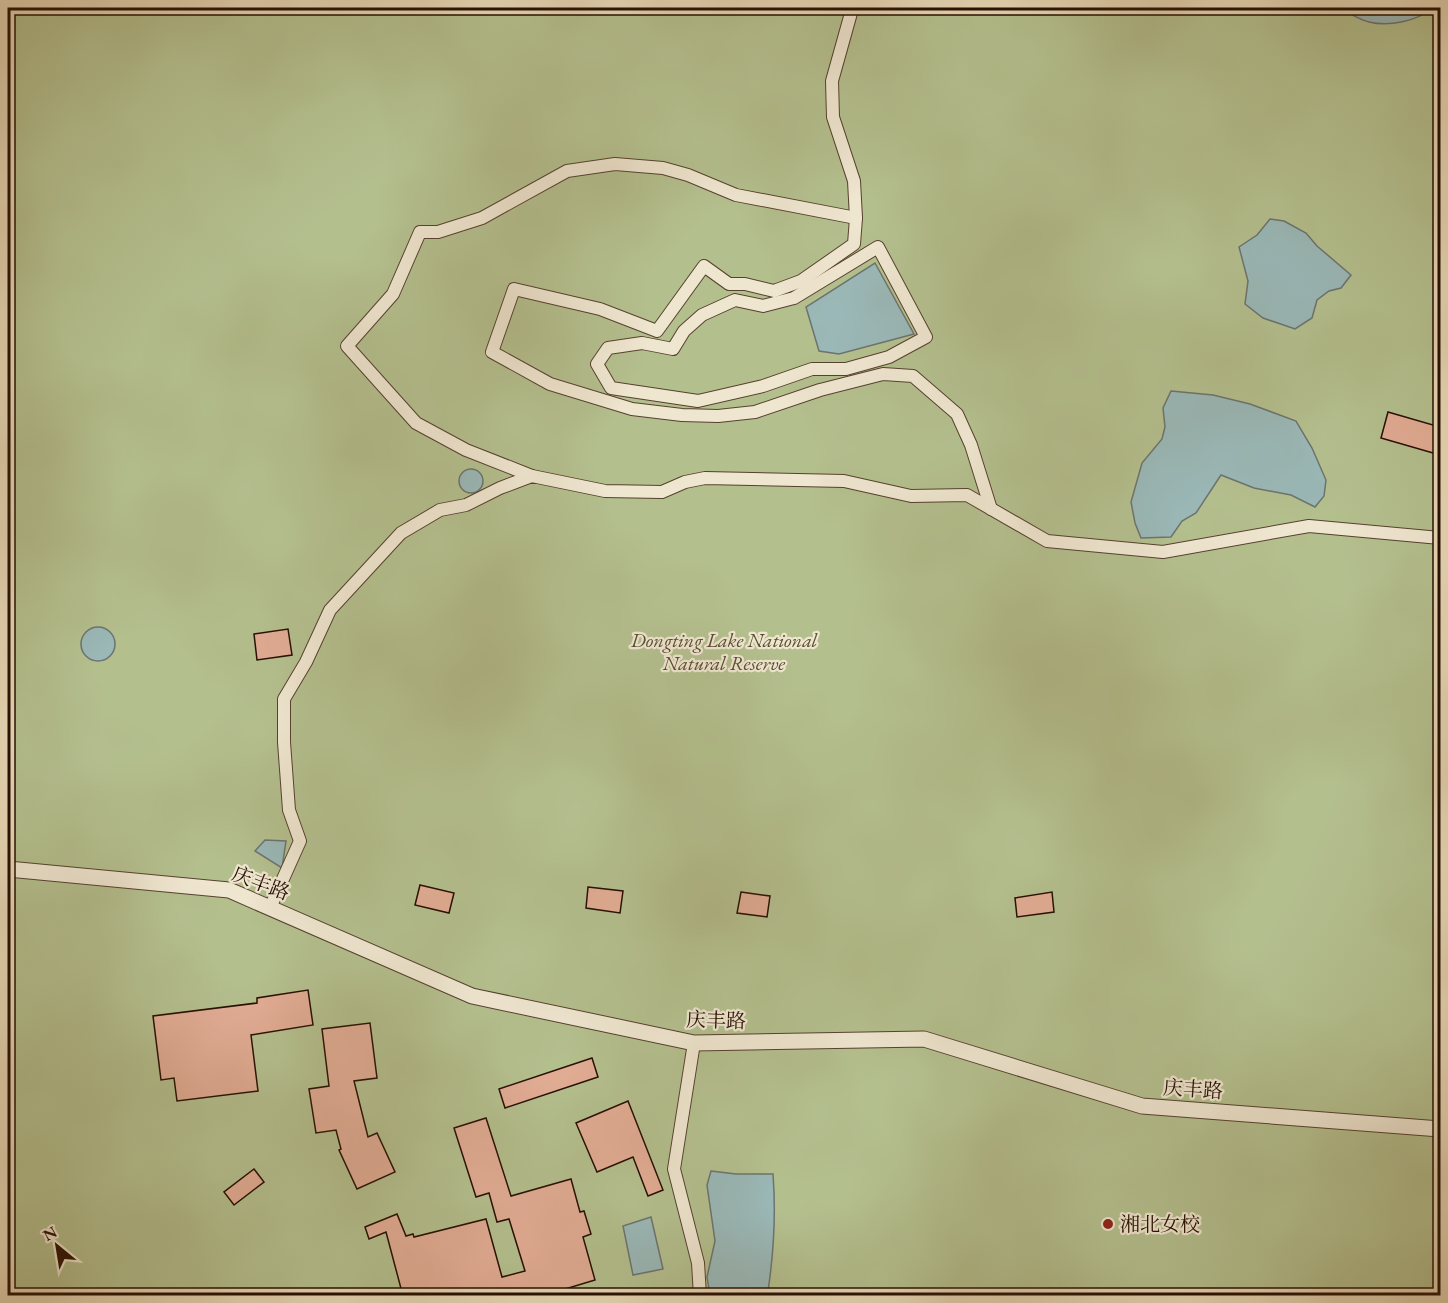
<svg xmlns="http://www.w3.org/2000/svg" width="1448" height="1303" font-family="'EB Garamond','Noto Serif SC',serif">
	<style>
		.green { fill: #b4bf8e; stroke: #6d6748; stroke-width: 1.5 }
		.water { fill: #9ab8b7; stroke: #6c746f; stroke-width: 1.5 }
		.building { fill: #e1ac94; stroke: #260f02; stroke-width: 1.5 }
		.lines { fill: none; stroke-linecap: round; stroke-linejoin: round }
		.minor-casing { stroke: #56412f; stroke-width: 14 }
		.tertiary-casing { stroke: #56412f; stroke-width: 17 }
		.minor { stroke: #efe6d0; stroke-width: 12 }
		.tertiary { stroke: #efe6d0; stroke-width: 15 }
		.poi-dot { fill: #8f2418; stroke: #efe6d0; stroke-width: 2 }
		.labels { text-anchor: middle; stroke-width: 4.5; stroke-linejoin: round; paint-order: stroke }
		.park-label { font-size: 20px; font-style: italic; fill: #584d33; stroke: #efe6d0 }
		.street-label { font-size: 20px; fill: #260f02; stroke: #efe6d0 }
		.poi-label { font-size: 20px; fill: #260f02; stroke: #efe6d0; text-anchor: start }
	</style>
	<rect width="100%" height="100%" fill="#e7d8b6"/>
	<filter id="stains"><feTurbulence type="fractalNoise" baseFrequency=".00333" numOctaves="4"/><feColorMatrix values="0 0 0 0 .2 0 0 0 0 .09 0 0 0 0 .02 0 0 0 .5 -.17"/></filter>
	<radialGradient id="worn" r=".72"><stop offset=".6" stop-color="#630" stop-opacity="0"/><stop offset="1" stop-color="#630" stop-opacity=".3"/></radialGradient>
	<rect class="green" x="8" y="8" width="1432" height="1287"/>
	<g class="water">
		<path d="M1339,8H1433C1417,21 1389,27 1369,22C1359,20 1348,12 1339,8Z"/>
		<path d="M1270,219L1284,221L1306,233L1317,246L1351,275L1341,288L1329,291L1317,300L1312,318L1295,329L1263,318L1245,304L1248,281L1239,247L1257,235Z"/>
		<path d="M875,263L914,334L839,354L819,351L806,307Z"/>
		<path d="M1171,391L1213,395L1250,404L1296,421L1312,448L1326,480L1324,496L1315,507L1291,495L1254,488L1221,475L1196,513L1182,521L1171,537L1141,538L1135,523L1131,502L1142,463L1162,439L1165,427L1163,408Z"/>
		<circle cx="471" cy="481" r="12"/>
		<circle cx="98" cy="644" r="17"/>
		<path d="M265,840L286,841L282,868L255,851Z"/>
		<path d="M711,1171L736,1174H773C776,1214 774,1251 768,1291L765,1295H710L707,1277L715,1241L707,1185Z"/>
		<path d="M651,1217L663,1269L633,1275L623,1226Z"/>
	</g>
	<g class="building">
		<path d="M1388,412L1440,427V455L1381,438Z"/>
		<path d="M288,629L292,655L257,660L254,634Z"/>
		<path d="M420,885L454,893L449,913L415,905Z"/>
		<path d="M588,887L623,891L620,913L586,908Z"/>
		<path d="M741,892L770,896L767,917L737,913Z"/>
		<path d="M1052,892L1054,912L1017,917L1015,898Z"/>
		<path d="M308,990L313,1025L251,1035L258,1091L177,1101L174,1078L161,1080L153,1016L257,1003V998Z"/>
		<path d="M370,1023L377,1078L354,1081L368,1137L377,1133L395,1172L357,1189L339,1150L341,1149L336,1130L316,1133L309,1089L329,1086L322,1029Z"/>
		<path d="M592,1058L598,1077L505,1108L499,1089Z"/>
		<path d="M628,1101L663,1190L648,1196L633,1157L597,1172L576,1123Z"/>
		<path d="M486,1118L511,1196L571,1179L580,1212L584,1211L591,1234L583,1237L595,1280L542,1296H403L386,1232L369,1239L365,1227L397,1214L406,1236L413,1234L414,1237L486,1219L502,1277L525,1271L509,1219L497,1222L489,1193L476,1197L454,1128Z"/>
		<path d="M254,1169L264,1182L234,1205L224,1192Z"/>
	</g>
	<g class="lines">
		<g class="minor-casing">
			<g id="minor">
				<path d="M855,8L851,13L832,81L833,117L854,181L856,218L854,244L801,281L774,291L745,284H729L704,266L657,331L600,309L514,289L492,352L550,384L632,409L682,415L718,416L755,412L820,390L883,374L913,376L957,414L971,445L991,509"/>
				<path d="M878,247L926,337L889,357L846,369H812L763,386L698,401L611,388L597,364L608,348L642,343L673,349L684,331L702,315L735,300L763,306L794,298Z"/>
				<path d="M532,476L466,450L416,423L347,346L393,294L420,232H438L482,218L567,171L615,164L663,168L688,175L736,195L856,218"/>
				<path d="M270,908L300,841L289,810L284,742V699L306,662L330,610L401,533L440,510L466,505L500,488L532,476L605,491L662,492L685,482L705,478L844,481L911,496L967,495L1047,541L1163,552L1309,526L1440,538"/>
				<path d="M694,1043L674,1169L698,1263L700,1296"/>
			</g>
		</g>
		<g class="tertiary-casing">
			<path id="tertiary" d="M8,869L229,890L472,996L694,1043L924,1039L1142,1106L1440,1129"/>
		</g>
		<use href="#minor" class="minor"/>
		<use href="#tertiary" class="tertiary"/>
	</g>
	<circle class="poi-dot" cx="1108" cy="1224" r="6"/>
	<g class="labels">
		<g class="park-label">
			<text x="724" y="647">Dongting Lake National<tspan x="724" dy="23">Natural Reserve</tspan></text>
		</g>
		<g class="street-label">
			<text transform="translate(261 883) rotate(21)" y="7">庆丰路</text>
			<text transform="translate(716 1020) rotate(2)" y="7">庆丰路</text>
			<text transform="translate(1193 1089) rotate(4)" y="7">庆丰路</text>
		</g>
		<g class="poi-label">
			<text x="1120" y="1231">湘北女校</text>
		</g>
	</g>
	<rect width="1448" height="1303" fill="none" stroke="#e7d8b6" stroke-width="30"/>
	<rect x="9" y="9" width="1430" height="1285" fill="none" stroke="#260f02" stroke-width="3"/>
	<rect x="15" y="15" width="1418" height="1273" fill="none" stroke="#260f02" stroke-width="1.5"/>
	<g transform="translate(57 1246) rotate(330)" stroke="#efe6d0" stroke-width="4.5" paint-order="stroke">
	<path d="M0-4.5L10 22L0 15L-10 22Z" fill="#260f02"/>
	<text y="-9" font-size="16" font-weight="bold" text-anchor="middle" fill="#260f02">N</text>
	</g>
	<rect width="100%" height="100%" filter="url(#stains)"/>
	<rect width="100%" height="100%" fill="url(#worn)"/>
</svg>
